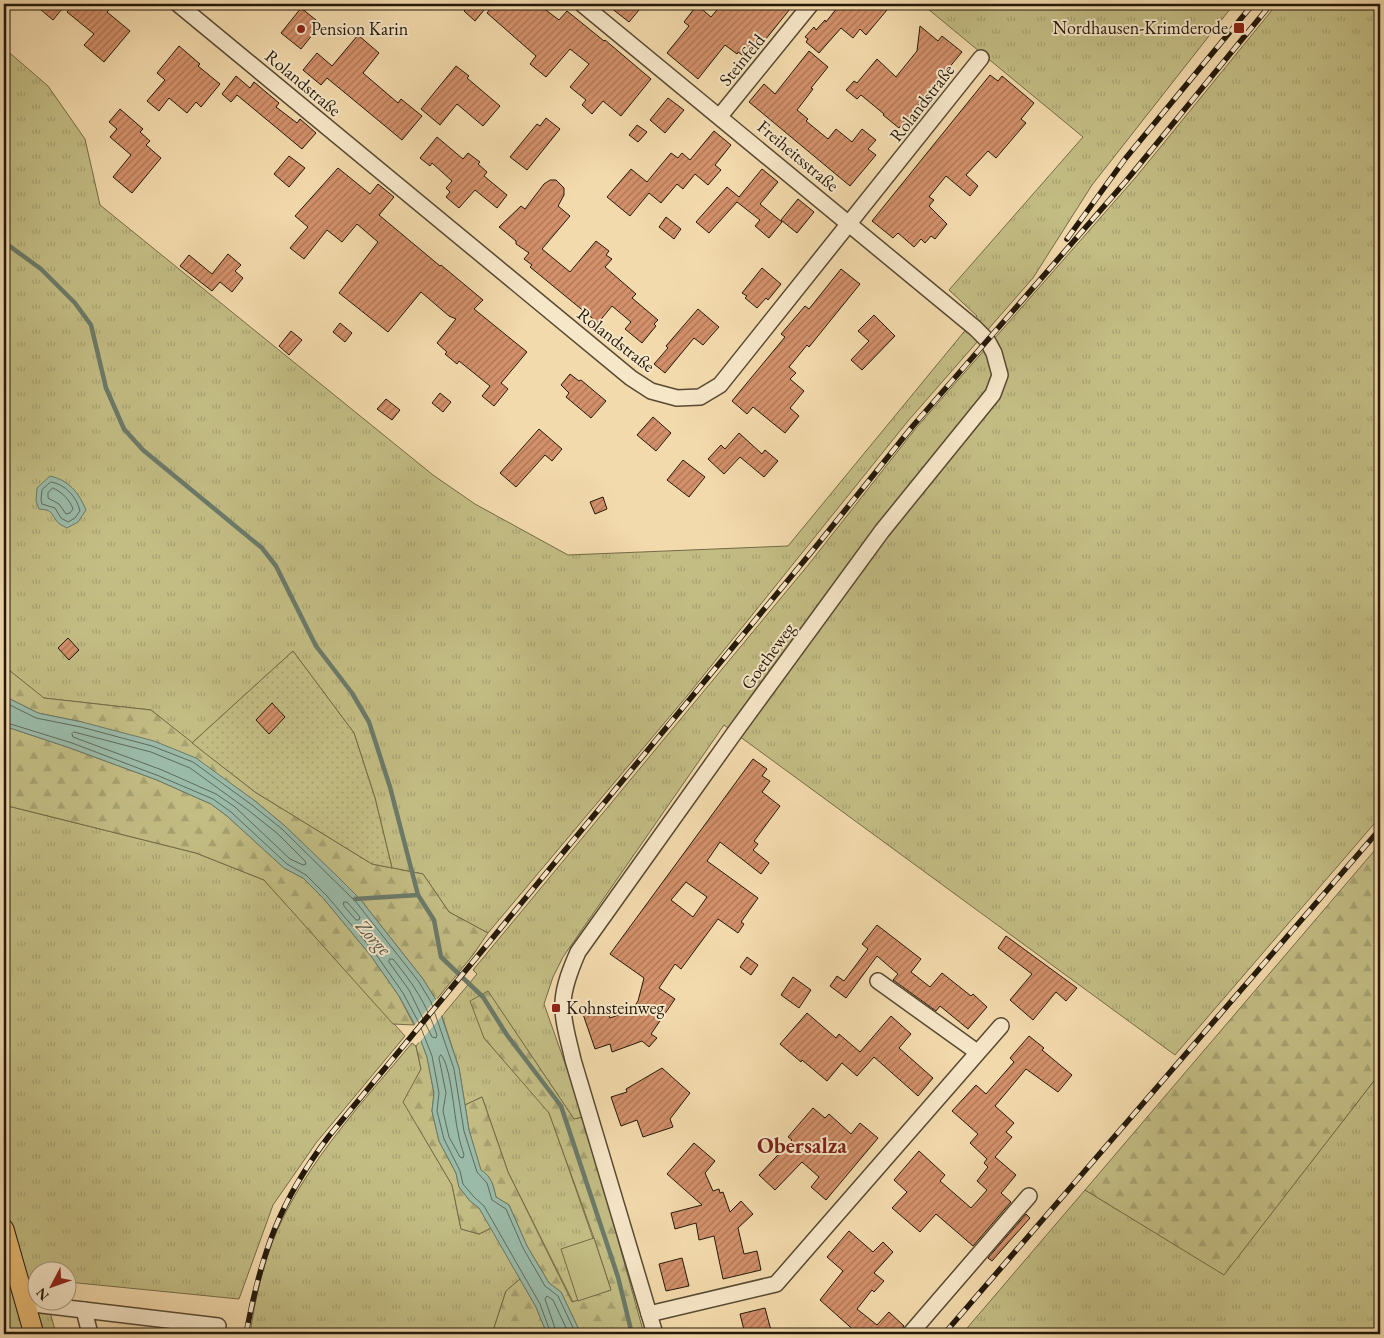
<svg xmlns="http://www.w3.org/2000/svg" width="1384" height="1338" font-family="'EB Garamond',serif">
	<style>
		.grass { fill: url(#grass-tufts); stroke: #736b47 }
		.forest { fill: url(#forest-firs); stroke: #736b47 }
		.garden { fill: url(#garden-dots); stroke: #736b47 }
		.pitch { fill: #c3bd84; stroke: #736b47 }
		.water { fill: #9bbba9; stroke: #6b7a69 }
		.pier { fill: #f3daac }
		.lines { fill: none; stroke-linecap: round; stroke-linejoin: round }
		.shore { stroke: #5f6a5a; stroke-width: 1 }
		.stream { stroke: #6b7a69; stroke-width: 4.5 }
		.building { fill: url(#building-hatch); stroke: #23190a; fill-rule: evenodd }
		.minor-casing { stroke: #574932; stroke-width: 18 }
		.major-casing { stroke: #23190a; stroke-width: 21 }
		.minor { stroke: #f7e7c9; stroke-width: 15 }
		.major { stroke: #eabd76; stroke-width: 19 }
		.rail-casing { stroke: #23190a; stroke-width: 5.5 }
		.rail { stroke: #f7e7c9; stroke-width: 4; stroke-dasharray: 11; stroke-linecap: butt }
		.poi-dot { fill: #8f2418; stroke: #f7e7c9; stroke-width: 2 }
		.labels { text-anchor: middle; stroke-width: 4; stroke-linejoin: round; paint-order: stroke }
		.poi-label { font-size: 18px; fill: #23190a; stroke: #f7e7c9; text-anchor: start }
		.street-label { font-size: 18px; fill: #23190a; stroke: #f7e7c9 }
		.water-label { font-size: 19px; font-style: italic; fill: #4d5242; stroke: #f7e7c9 }
		.district-label { font-size: 22px; font-weight: bold; fill: #7a1f14; stroke: #f7e7c9 }
	</style>
	<defs>
		<pattern id="grass-tufts" width="24" height="20" patternUnits="userSpaceOnUse" patternTransform="scale(1.25)"><rect width="24" height="20" fill="#c3bd84"/><path d="M3 7l-1-3M5 7V3M7 7l1-3M15 17l-1-3M17 17v-4M19 17l1-3" fill="none" stroke="#a7a271"/></pattern>
		<pattern id="forest-firs" width="22" height="20" patternUnits="userSpaceOnUse" patternTransform="scale(1.25)"><rect width="22" height="20" fill="#c3bd84"/><path d="M5 1l3.5 6h-7zM16 11l3.5 6h-7z" fill="#a7a271"/></pattern>
		<pattern id="garden-dots" width="8" height="8" patternUnits="userSpaceOnUse" patternTransform="scale(1.25)"><rect width="8" height="8" fill="#c3bd84"/><path d="M2 2h.1M6 6h.1" fill="none" stroke="#a7a271" stroke-width="1.8" stroke-linecap="round"/></pattern>
		<pattern id="building-hatch" width="6" height="6" patternUnits="userSpaceOnUse" patternTransform="scale(1.25)"><rect width="6" height="6" fill="#d3906a"/><path d="M-1 1l2-2M0 6l6-6M5 7l2-2" fill="none" stroke="#ab7555"/></pattern>
	</defs>
	<rect width="100%" height="100%" fill="#f3daac"/>
	<filter id="stains"><feTurbulence type="fractalNoise" baseFrequency=".004" numOctaves="4"/><feColorMatrix values="0 0 0 0 .2 0 0 0 0 .09 0 0 0 0 .02 0 0 0 .5 -.17"/></filter>
	<radialGradient id="worn" r=".72"><stop offset=".6" stop-color="#630" stop-opacity="0"/><stop offset="1" stop-color="#630" stop-opacity=".3"/></radialGradient>
	<g class="grass">
		<path d="M922,4H1234L1092,185L1033,278L908,421L687,696L488,933L449,912L423,874L392,868L375,798L354,733L293,651L192,743L151,710L43,698L4,666V234L6,231L4,230V48L48,86L85,139L100,205L433,475L475,504L568,555L788,546L977,316L949,290L1083,137Z"/>
		<path d="M1277,4H1380V817L1175,1055L724,725L563,957L553,977L544,1004L584,1117L574,1119L488,992L484,1038L549,1112L611,1290L573,1302L508,1172L482,1097L465,1105L459,1068L442,1016L477,974L473,970L809,564L916,428L1136,177Z"/>
		<path d="M4,805L196,853L264,880L405,1036L316,1143L273,1205L239,1299L68,1282V1270H38V1300L47,1301L56,1334H10L4,1315Z"/>
		<path d="M412,1043L416,1046L421,1069L404,1102L452,1185L461,1229L479,1234L491,1228L520,1279L506,1291L492,1334H250C255,1300 263,1263 277,1231C308,1160 363,1102 412,1043Z"/>
		<path d="M1380,1073V1334H962L1085,1190L1224,1274Z"/>
	</g>
	<g class="forest">
		<path d="M4,666L44,698L151,710L255,792L372,864L423,874L449,912L488,933L473,955L436,1000L423,979L360,899L285,826L255,801L231,784L82,722L38,713L4,696Z"/>
		<path d="M4,726L70,748L157,780L211,804L227,816L284,868L303,878L324,899L371,956L399,996L414,1025L393,1024L264,880L196,853L4,805Z"/>
		<path d="M1380,844V998L1375,1005L1380,1010V1073L1224,1275L1085,1190Z"/>
		<path d="M488,991L574,1119L584,1117L644,1334H581L561,1292L549,1283L527,1246L509,1205L496,1197C493,1185 492,1177 481,1171L469,1130L465,1105L482,1097L508,1172L572,1302L611,1290L594,1238L549,1113L484,1038L470,1001Z"/>
		<path d="M421,1040L427,1057L434,1093L432,1111L439,1141L456,1173L459,1187L470,1201L479,1208L491,1228L479,1234L461,1229L452,1185L403,1102L421,1069L416,1046Z"/>
		<path d="M520,1279L536,1307L547,1334H492L506,1291Z"/>
	</g>
	<path class="garden" d="M293,651L354,733L375,798L392,868L372,864L255,792L192,743Z"/>
	<path class="pitch" d="M594,1238L611,1290L578,1301L561,1249Z"/>
	<g class="water">
		<path d="M50,476C69,480 79,493 86,510L78,522L67,528C63,526 58,524 56,520C50,512 52,510 39,509L36,501L37,488Z"/>
		<path d="M4,696L38,713L82,722L154,741L196,758L255,801L285,826L337,876L360,899L423,979L436,1000L459,1068L469,1130L481,1170C492,1177 493,1185 496,1197L509,1205L527,1246L549,1283L561,1292L581,1334H547L536,1307L479,1208L470,1201L459,1187L456,1173L439,1141L432,1111L434,1093L427,1057L415,1025L399,996L371,956L324,899L303,878L284,868L227,816L211,804L157,780L70,748L4,726Z"/>
	</g>
	<path class="pier" d="M437,998L444,1013L419,1043L413,1027Z"/>
	<g class="lines">
		<g class="shore">
			<path d="M51,482C65,484 77,497 80,511L75,518L68,522L61,518L55,508L42,504L41,500L42,490Z"/>
			<path d="M53,488C62,492 70,500 73,509L70,513L66,514L59,504L48,498V493Z"/>
			<path d="M4,702L36,718L81,727L152,746L193,762L252,805L282,829L356,902L419,982L431,1002L454,1069L464,1131L477,1172L487,1183L492,1200L506,1209L523,1248L545,1286L558,1296L576,1334"/>
			<path d="M4,722L72,743L159,776L213,799L231,812L287,864L306,875L327,896L375,953L403,993L419,1023L432,1056L439,1093L437,1111L444,1139L460,1171L463,1184L474,1197L484,1206L540,1304L551,1334"/>
			<path d="M74,732L151,752L190,768L248,810L278,834L305,861L306,864L303,865L290,859L235,807L216,794L162,770L73,737L72,734Z"/>
			<path d="M344,902H347L360,917L359,920H356L344,906Z"/>
			<path d="M390,959H393C414,985 426,1003 437,1035L436,1038L432,1037L409,990L389,962Z"/>
			<path d="M441,1055C451,1065 454,1116 458,1132C459,1140 462,1148 464,1155L463,1158L460,1157L449,1137L443,1111L446,1093L439,1058Z"/>
			<path d="M557,1334L545,1299L547,1296L553,1300L569,1334"/>
		</g>
		<g class="stream">
			<path d="M4,242L41,269L75,303L91,325L106,388L124,429L143,450L262,548L276,566L316,646L352,693L369,722L390,787L418,895L434,920L441,957L483,997L507,1035L561,1106L618,1277L632,1334"/>
			<path d="M355,899L418,895"/>
		</g>
	</g>
	<g class="building">
		<path d="M34,4H66L53,20Z"/>
		<path d="M74,4H114L107,12L130,31L104,62L84,45L94,34L67,12Z"/>
		<path d="M470,4H489L475,21L464,11Z"/>
		<path d="M494,4H538L559,20L567,11L604,41L605,40L651,79L621,116L603,101L592,114L582,105L586,100L570,87L589,64L570,49L546,77L530,64L536,56L487,13Z"/>
		<path d="M606,4H644L629,22Z"/>
		<path d="M722,4H794L749,60L738,52L737,54L725,45L698,79L667,53L689,26L684,22L697,5L711,17Z"/>
		<path d="M840,4H892L866,35L860,29L853,38L841,28L819,53L806,42L808,39L805,37L814,27L816,30L825,20L826,22Z"/>
		<path d="M301,8L321,24L301,49L281,33Z"/>
		<path d="M920,26L938,41L942,36L962,52L899,128L883,115L884,114L861,95L857,99L846,90L854,81L857,83L877,59L896,77L917,51Z"/>
		<path d="M358,35L379,53L363,73L398,103L401,99L422,116L402,140L327,78L321,85L303,70L317,53L332,66Z"/>
		<path d="M179,46L200,64L198,66L220,84L201,107L196,102L187,113L169,98L159,111L147,101L165,80L157,73Z"/>
		<path d="M809,51L828,67L811,88L813,89L797,110L808,119L806,121L828,139L836,129L852,142L862,129L876,140L868,149L876,155L850,186L749,102L764,84L775,94Z"/>
		<path d="M456,66L469,76L467,78L500,106L483,126L457,104L440,125L421,109Z"/>
		<path d="M990,75L998,81L1002,76L1034,103L1021,119L1026,123L996,158L988,151L966,175L978,186L970,196L946,176L929,197L934,200L929,206L947,224L935,239L931,236L925,243L921,239L914,247L898,233L893,238L872,221Z"/>
		<path d="M236,76L250,88L254,82L279,103L276,107L297,123L300,119L316,133L302,149L237,95L231,102L222,94Z"/>
		<path d="M668,98L684,110L665,133L650,120Z"/>
		<path d="M120,109L143,129L140,132L150,141L146,145L161,158L132,193L113,177L131,155L110,137L117,129L109,122Z"/>
		<path d="M546,118L560,129L527,170L510,157L537,124L540,126Z"/>
		<path d="M637,125L647,132L638,142L629,135Z"/>
		<path d="M714,131L731,145L715,165L721,170L708,185L695,174L683,189L677,184L661,203L649,193L630,216L607,197L631,169L647,182L671,153L678,158L682,153L690,160Z"/>
		<path d="M437,137L463,159L468,153L480,162L478,164L487,172L484,176L507,195L497,208L475,190L459,208L446,197L450,192L446,188L452,181L432,163L430,166L420,158Z"/>
		<path d="M289,156L305,168L289,187L274,174Z"/>
		<path d="M338,168L370,194L378,184L394,197L379,215L440,266L441,265L483,300L474,309L527,352L501,383L508,389L494,406L482,396L490,386L459,361L457,364L445,354L447,352L437,343L456,319L449,316L421,292L388,332L339,293L378,242L357,224L342,242L327,230L304,259L290,248L308,227L295,216Z"/>
		<path d="M762,169L778,182L760,204L782,222L769,238L755,226L760,220L737,202L709,233L696,222L727,187L739,197Z"/>
		<path d="M550,180H556L564,188V195L558,206L570,216L542,249L570,272L596,241L609,251L606,255L612,259L605,267L636,294L632,298L658,320L654,324L656,326L642,343L625,329L631,322L612,306L598,323L586,313L530,267L532,265L524,259L529,253L516,244V241L499,227L521,206L525,209L544,184Z"/>
		<path d="M798,199L814,212L797,233L781,220Z"/>
		<path d="M666,217L681,229L674,239L659,227Z"/>
		<path d="M228,254L241,265L235,271L243,278L232,292L220,282L212,291L180,266L189,255L212,274Z"/>
		<path d="M762,268L781,284L768,300L766,298L757,308L745,298L747,296L742,293Z"/>
		<path d="M841,269L860,284L809,347L807,345L789,367L796,373L790,379L804,391L790,408L799,416L785,433L753,407L747,414L732,401L785,337L781,334L805,306L809,309Z"/>
		<path d="M698,309L719,327L703,345L694,338L665,373L654,364L668,348L666,346Z"/>
		<path d="M874,315L895,336L862,370L851,360L869,341L858,331Z"/>
		<path d="M340,323L352,333L345,342L333,332Z"/>
		<path d="M291,331L302,340L289,355L279,346Z"/>
		<path d="M570,374L579,381L581,380L606,401L591,418L566,397L569,393L561,385Z"/>
		<path d="M440,393L451,402L443,412L432,403Z"/>
		<path d="M386,399L400,410L392,420L377,409Z"/>
		<path d="M653,417L671,433L656,451L637,435Z"/>
		<path d="M539,429L562,449L552,461L545,455L516,487L500,473Z"/>
		<path d="M739,433L762,454L765,450L778,461L764,477L740,457L724,474L708,459L721,445L725,449Z"/>
		<path d="M683,460L705,477L689,497L667,480Z"/>
		<path d="M603,497L607,509L595,514L590,502Z"/>
		<path d="M68,638L79,650L69,660L58,648Z"/>
		<path d="M272,703L285,717L269,734L256,720Z"/>
		<path d="M753,759L767,769L762,776L770,781L762,792L780,806L754,841L758,844L753,850L769,863L761,874L720,842L707,861L758,898L741,922L744,924L738,933L718,919L681,969L675,964L659,988L675,999L651,1034L657,1038L649,1047L642,1041L612,1052L610,1044L595,1049L583,1014L605,1006L610,1018L632,1010L638,1001L644,978L610,954ZM686,882L707,897L693,917L671,900Z"/>
		<path d="M877,925L921,959L911,972L930,987L942,973L971,996L973,994L987,1007L968,1029L940,1006L936,1011L893,980L898,974L877,956L846,998L830,986L837,976L844,981L868,949L862,944Z"/>
		<path d="M1006,936L1077,988L1066,1001L1056,992L1033,1020L1010,1000L1032,974L998,948Z"/>
		<path d="M747,957L758,965L751,975L740,967Z"/>
		<path d="M793,977L811,990L799,1008L781,995Z"/>
		<path d="M807,1013L836,1038L839,1034L860,1052L891,1016L911,1034L899,1048L933,1078L918,1096L874,1057L857,1076L842,1063L827,1081L802,1060L801,1062L780,1044Z"/>
		<path d="M1029,1036L1044,1048L1042,1050L1072,1075L1058,1092L1026,1069L995,1106L1014,1123L1006,1132L1012,1137L995,1157L1016,1175L1001,1193L1011,1202L973,1246L936,1214L920,1232L892,1208L907,1192L894,1180L919,1151L945,1175L940,1181L971,1208L987,1190L977,1181L988,1167L984,1163L987,1159L970,1143L978,1134L952,1111L976,1085L986,1094L1014,1062L1010,1058Z"/>
		<path d="M662,1068L690,1093L670,1119L673,1127L643,1137L637,1120L621,1126L611,1097L627,1092L626,1089Z"/>
		<path d="M813,1108L825,1118L829,1114L851,1134L860,1123L878,1138L826,1200L811,1187L819,1177L802,1162L775,1190L759,1175L792,1140L788,1137Z"/>
		<path d="M694,1143L715,1161L705,1173L713,1191L719,1189L720,1193L723,1192L730,1212L741,1201L753,1214L738,1228L744,1254L757,1251L761,1270L723,1279L714,1236L699,1240L696,1223L675,1229L671,1213L702,1205L667,1174Z"/>
		<path d="M1026,1214L1030,1218L992,1261L988,1258Z"/>
		<path d="M849,1231L873,1252L883,1242L893,1252L874,1273L884,1281L874,1292L872,1290L857,1309L877,1325L889,1312L904,1326L899,1334H858L820,1300L843,1271L827,1257Z"/>
		<path d="M682,1258L689,1286L666,1291L659,1264Z"/>
		<path d="M765,1308L772,1334H745L740,1314Z"/>
	</g>
	<g class="lines">
		<g class="minor-casing">
			<g id="minor">
				<path d="M178,4L631,378L651,391L677,398L700,397L720,385L981,58"/>
				<path d="M582,4L975,328L987,340L994,353L1000,375L993,394L882,531L735,732L578,952C571,968 564,985 563,1002C562,1021 569,1041 573,1060L655,1334"/>
				<path d="M720,116L811,4"/>
				<path d="M878,981L977,1052"/>
				<path d="M25,1303L218,1326"/>
				<path d="M84,1310L90,1334"/>
				<path d="M649,1314L776,1284L1001,1026"/>
				<path d="M910,1334L1029,1196"/>
			</g>
		</g>
		<g class="major-casing">
			<path id="major" d="M4,1229L34,1334"/>
		</g>
		<use href="#minor" class="minor"/>
		<use href="#major" class="major"/>
		<g class="rail-casing">
			<g id="rail">
				<path d="M1067,239L1125,159L1253,4"/>
				<path d="M246,1334C261,1254 279,1202 329,1136L818,544L912,427L1126,181L1271,4"/>
				<path d="M944,1334L1380,829"/>
			</g>
		</g>
		<use href="#rail" class="rail"/>
	</g>
	<g class="poi-dot">
		<rect x="1233" y="22" width="12" height="12" rx="2.5"/>
		<circle cx="301" cy="29" r="5"/>
		<rect x="551" y="1003" width="10" height="10" rx="2.5"/>
	</g>
	<g class="labels">
		<g class="poi-label">
			<text x="1228" y="34" text-anchor="end">Nordhausen-Krimderode</text>
			<text x="311" y="35">Pension Karin</text>
			<text x="566" y="1014">Kohnsteinweg</text>
		</g>
		<g class="street-label">
			<text transform="translate(742 60) rotate(-51)" y="6">Steinfeld</text>
			<text transform="translate(303 83) rotate(40)" y="6">Rolandstraße</text>
			<text transform="translate(922 103) rotate(-52)" y="6">Rolandstraße</text>
			<text transform="translate(798 156) rotate(40)" y="6">Freiheitsstraße</text>
			<text transform="translate(616 340) rotate(38)" y="6">Rolandstraße</text>
			<text transform="translate(768 656) rotate(-54)" y="6">Goetheweg</text>
		</g>
		<g class="water-label">
			<text transform="translate(374 937) rotate(47)" y="7">Zorge</text>
		</g>
		<g class="district-label">
			<text x="802" y="1153">Obersalza</text>
		</g>
	</g>
	<rect width="1384" height="1338" fill="none" stroke="#f3daac" stroke-width="20"/>
	<rect x="5" y="5" width="1374" height="1328" fill="none" stroke="#23190a" stroke-width="2.5"/>
	<rect x="10" y="10" width="1364" height="1318" fill="none" stroke="#23190a"/>
	<g transform="translate(52 1286) rotate(229)"><circle r="24" fill="#f7e7c9" stroke="#a2957d"/>
	<path d="M0-4L9 19L0 12L-9 19Z" fill="#8f2418"/>
	<text y="-8" font-size="14" font-weight="bold" text-anchor="middle" fill="#23190a">N</text>
	</g>
	<rect width="100%" height="100%" filter="url(#stains)"/>
	<rect width="100%" height="100%" fill="url(#worn)"/>
</svg>
